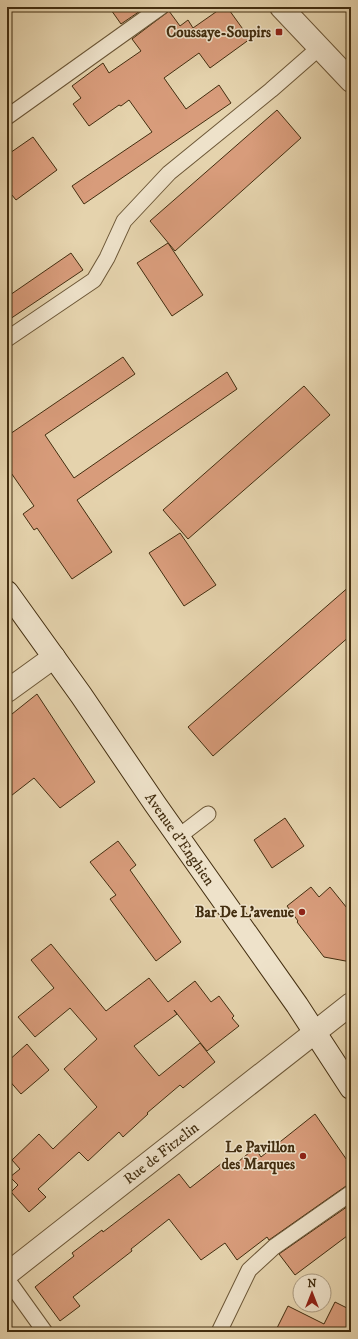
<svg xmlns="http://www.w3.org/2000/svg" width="358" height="1339" font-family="'IM FELL DW Pica',serif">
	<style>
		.building { fill: #d89c7b; stroke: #432e10 }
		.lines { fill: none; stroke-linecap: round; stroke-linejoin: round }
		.lane-casing { stroke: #6c5737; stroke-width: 17 }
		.street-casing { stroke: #6c5737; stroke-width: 24 }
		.secondary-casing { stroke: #432e10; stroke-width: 24 }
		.lane { stroke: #eee2ca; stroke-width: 15 }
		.street { stroke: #eee2ca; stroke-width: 22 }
		.secondary { stroke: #eee2ca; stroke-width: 22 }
		.poi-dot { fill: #8f2418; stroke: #eee2ca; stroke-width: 1.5 }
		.labels { text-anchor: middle; stroke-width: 3; stroke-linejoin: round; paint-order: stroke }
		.poi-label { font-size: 15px; font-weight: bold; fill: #432e10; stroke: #eee2ca; text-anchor: end }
		.street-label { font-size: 15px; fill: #432e10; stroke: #eee2ca }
	</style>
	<rect width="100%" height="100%" fill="#e5d3ad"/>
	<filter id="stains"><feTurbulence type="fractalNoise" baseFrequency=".005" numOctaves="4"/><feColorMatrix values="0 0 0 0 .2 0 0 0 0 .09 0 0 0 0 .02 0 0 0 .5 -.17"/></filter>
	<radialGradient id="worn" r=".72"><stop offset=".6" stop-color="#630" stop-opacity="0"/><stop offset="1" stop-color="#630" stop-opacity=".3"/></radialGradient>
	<g class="building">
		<path d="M109 7H146L121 24Z"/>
		<path d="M223 7H227L250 39 210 68 199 53 164 78 186 109 219 85 231 103 84 204 72 186 152 132 129 100 121 106 119 105 89 126 73 104 81 98 72 86 103 63 109 73 141 51 132 39 169 11 180 26 188 20 193 28Z"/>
		<path d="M277 110 301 138 175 251 150 221Z"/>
		<path d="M33 137 57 170 16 200 7 189V155Z"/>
		<path d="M168 243 203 295 172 316 137 263Z"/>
		<path d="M71 253 83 270 7 321V297Z"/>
		<path d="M123 357 135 374 45 435 74 478 227 372 237 389 77 500 112 552 72 579 37 528 34 530 23 514 34 506 7 467V436Z"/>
		<path d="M304 386 330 415 188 539 163 510Z"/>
		<path d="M180 533 216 585 184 606 149 553Z"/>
		<path d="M351 585V635L213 756 188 727Z"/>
		<path d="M37 694 95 782 60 808 34 778 7 799V718Z"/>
		<path d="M285 818 304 846 272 868 254 840Z"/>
		<path d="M118 841 136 865 130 870 181 942 156 961 110 899 116 895 90 862Z"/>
		<path d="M311 887 319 897 330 887 351 913V962L324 957 297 922 298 921 287 906Z"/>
		<path d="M51 944 106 1011 149 978 168 1002 195 981 211 1002 219 996 234 1016 232 1018 239 1026 207 1051 174 1010 177 1014 134 1046 159 1076 200 1043 215 1062 183 1088 180 1085 147 1113 148 1114 123 1137 119 1132 88 1161 79 1152 38 1189 46 1197 29 1212 11 1192 18 1185 10 1177 20 1169 12 1160 39 1134 53 1149 97 1107 64 1069 97 1039 70 1008 35 1037 18 1017 54 988 31 960Z"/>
		<path d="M27 1044 49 1070 21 1094 7 1078V1062Z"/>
		<path d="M315 1114 351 1166V1184L346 1186 269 1240 267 1237 237 1260 225 1243 201 1260 169 1219 131 1249 132 1251 73 1297 80 1306 60 1321 35 1287 74 1256 72 1253 102 1230 103 1232 179 1174 190 1188 222 1163 228 1170 255 1148 261 1157Z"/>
		<path d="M351 1204V1233L295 1275 279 1254Z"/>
		<path d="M335 1302 351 1310V1332H275L288 1306 324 1324Z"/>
	</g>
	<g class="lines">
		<defs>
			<g id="lane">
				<path d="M7 117 161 7"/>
				<path d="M7 339 94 280 107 258 124 221 169 173 271 90 319 48"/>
				<path d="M178 837 208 814"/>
				<path d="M7 1279 45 1332"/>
				<path d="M219 1332 249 1270 274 1247 351 1193"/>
			</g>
			<g id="street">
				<path d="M281 7 351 81"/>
				<path d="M7 691 54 657"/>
				<path d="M7 1274 351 1004"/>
			</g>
			<path id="secondary" d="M7 592 81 695 155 804 297 1005 351 1088"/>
		</defs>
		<use href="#lane" class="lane-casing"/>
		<use href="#street" class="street-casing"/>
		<use href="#secondary" class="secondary-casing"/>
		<use href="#lane" class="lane"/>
		<use href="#street" class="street"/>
		<use href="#secondary" class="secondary"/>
	</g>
	<g class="poi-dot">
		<rect x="275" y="28" width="8" height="8" rx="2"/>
		<circle cx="302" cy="912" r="4"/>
		<circle cx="303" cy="1156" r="4"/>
	</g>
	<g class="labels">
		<g class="poi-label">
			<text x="271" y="37">Coussaye-Soupirs</text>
			<text x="294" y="917">Bar De L'avenue</text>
			<text x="295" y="1152">Le Pavillon<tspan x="295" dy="17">des Marques</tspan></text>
		</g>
		<g class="street-label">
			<text transform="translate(180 839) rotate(55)" y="5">Avenue d'Enghien</text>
			<text transform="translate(161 1153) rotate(-38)" y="5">Rue de Fitzelin</text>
		</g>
	</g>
	<rect width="358" height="1339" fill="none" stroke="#e5d3ad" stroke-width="24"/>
	<rect x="8" y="8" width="342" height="1323" fill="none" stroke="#432e10" stroke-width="2"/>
	<rect x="12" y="12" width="334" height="1315" fill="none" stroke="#432e10"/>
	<g transform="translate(312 1293)"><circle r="19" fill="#eee2ca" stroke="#aa9a80"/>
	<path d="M0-3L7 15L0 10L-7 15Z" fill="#8f2418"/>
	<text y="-6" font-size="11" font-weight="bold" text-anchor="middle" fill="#432e10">N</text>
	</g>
	<rect width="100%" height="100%" filter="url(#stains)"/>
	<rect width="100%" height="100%" fill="url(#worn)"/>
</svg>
